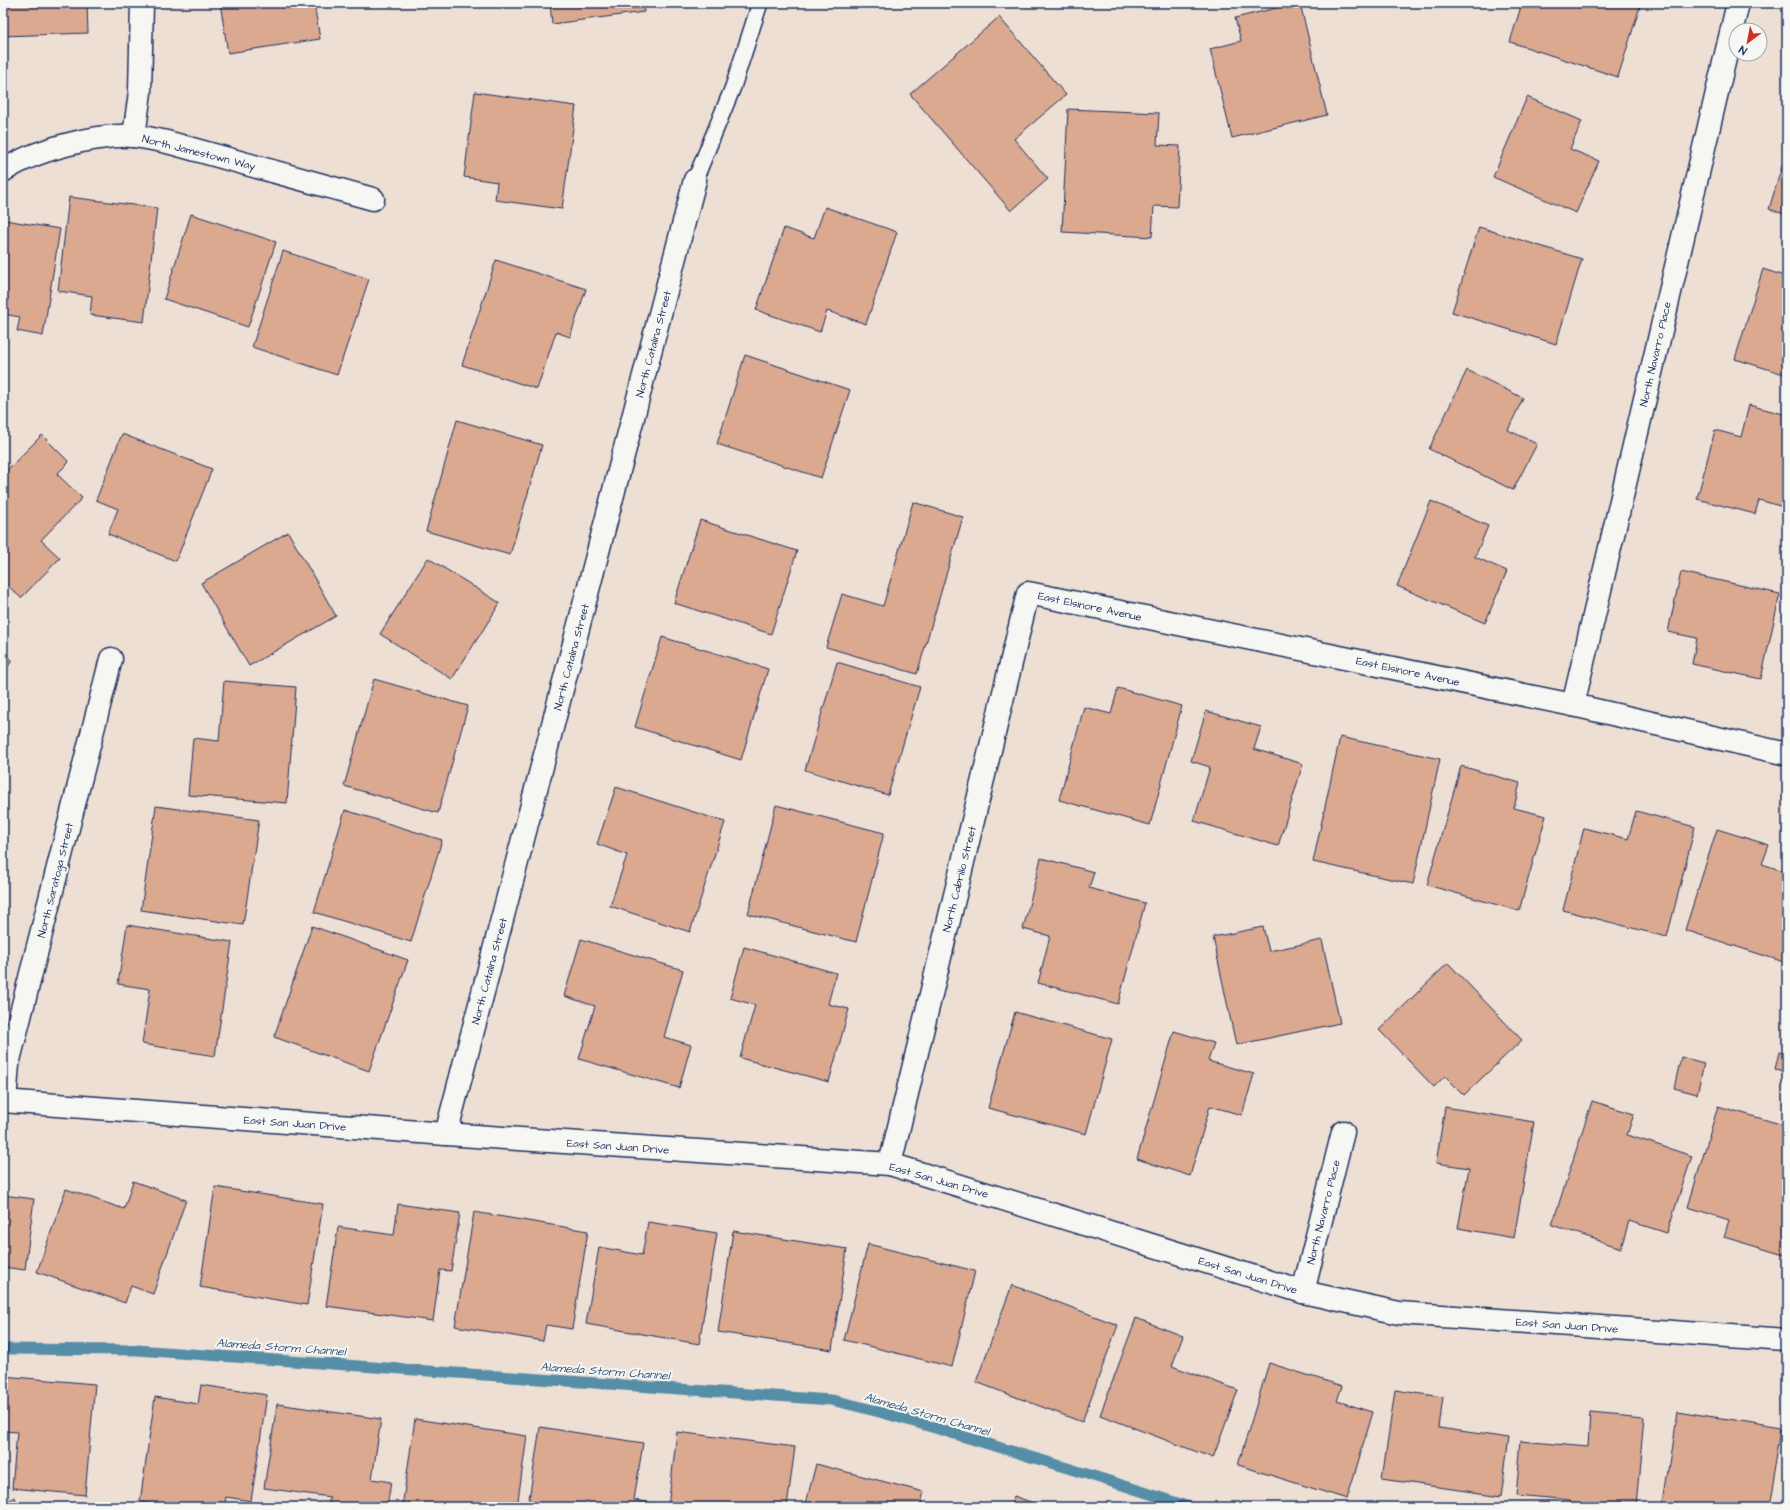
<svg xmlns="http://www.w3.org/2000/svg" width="1790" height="1510" font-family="'Architects Daughter',sans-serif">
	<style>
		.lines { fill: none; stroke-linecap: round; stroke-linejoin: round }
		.stream { stroke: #568ea8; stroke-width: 11 }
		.building { fill: #dba890; stroke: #1b2f5e }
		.lane-casing { stroke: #1b2f5e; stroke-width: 18 }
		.street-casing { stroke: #1b2f5e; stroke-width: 25 }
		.lane { stroke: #f6f6f2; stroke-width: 15 }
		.street { stroke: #f6f6f2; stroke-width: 22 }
		.labels { text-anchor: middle; stroke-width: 4; stroke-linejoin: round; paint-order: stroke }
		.street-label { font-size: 11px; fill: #1b2f5e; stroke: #f6f6f2 }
		.water-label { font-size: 12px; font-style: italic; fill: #34577d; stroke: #f6f6f2 }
	</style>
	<rect width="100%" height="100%" fill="#eedfd5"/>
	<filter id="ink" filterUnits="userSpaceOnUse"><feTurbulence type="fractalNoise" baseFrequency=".025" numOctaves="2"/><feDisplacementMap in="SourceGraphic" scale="8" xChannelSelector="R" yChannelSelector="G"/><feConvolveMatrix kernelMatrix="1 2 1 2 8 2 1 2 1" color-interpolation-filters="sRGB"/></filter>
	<g filter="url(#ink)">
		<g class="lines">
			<path class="stream" d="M3 1349 137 1350 831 1400C887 1412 941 1430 995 1446 1060 1466 1125 1485 1189 1507"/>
		</g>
		<g class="building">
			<path d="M3 3H87L88 33 3 36Z"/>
			<path d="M220 3H314L320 39 228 53Z"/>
			<path d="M550 3H643L644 12 552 24Z"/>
			<path d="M1297 3H1300L1327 115 1232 138 1210 49 1241 41 1235 18Z"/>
			<path d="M1522 3H1641L1618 77 1510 42Z"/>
			<path d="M999 17 1066 95 1014 139 1048 179 1011 211 910 94Z"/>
			<path d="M475 92 576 106 562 209 495 200 497 182 464 177Z"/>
			<path d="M1527 97 1582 121 1570 149 1599 161 1576 213 1493 177Z"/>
			<path d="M1068 109 1159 113 1157 145 1180 146 1177 207 1154 206 1152 237 1062 232Z"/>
			<path d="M1787 150V215L1769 209Z"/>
			<path d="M69 197 157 208 144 322 90 315 92 296 58 291Z"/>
			<path d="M825 207 897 232 866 324 827 311 820 332 756 310 784 228 814 238Z"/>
			<path d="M191 214 276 242 248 327 164 299Z"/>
			<path d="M5 220 60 229 43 336 17 331 20 317 3 314V234Z"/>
			<path d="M1479 227 1582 259 1556 344 1452 312Z"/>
			<path d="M283 251 369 279 337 375 252 347Z"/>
			<path d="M496 260 586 289 570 337 556 332 537 389 462 365Z"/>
			<path d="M1763 269 1787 277V375L1735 359Z"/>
			<path d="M745 355 850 390 821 478 717 444Z"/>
			<path d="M1467 370 1523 398 1508 430 1537 444 1513 490 1429 449Z"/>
			<path d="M1749 405 1787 415V508L1759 500 1755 514 1697 499 1715 430 1741 437Z"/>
			<path d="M457 420 542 445 510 555 426 531Z"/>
			<path d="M122 434 212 469 176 561 108 534 118 509 96 500Z"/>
			<path d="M42 435 69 462 57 474 82 498 41 540 60 558 21 598 3 581V474Z"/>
			<path d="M1431 501 1488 526 1475 557 1507 571 1485 623 1397 586Z"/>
			<path d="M913 502 963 517 917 674 826 647 842 594 883 606Z"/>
			<path d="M700 520 797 551 771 634 674 603Z"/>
			<path d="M288 532 336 616 249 666 201 583Z"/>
			<path d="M428 558 500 603 452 679 380 634Z"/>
			<path d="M1681 572 1780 594 1761 679 1692 664 1697 638 1668 632Z"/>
			<path d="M662 637 768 669 741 760 635 727Z"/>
			<path d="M3 655 12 660 3 675Z"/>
			<path d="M837 662 920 687 888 795 805 770Z"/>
			<path d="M374 679 468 706 438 813 344 786Z"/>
			<path d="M224 681 296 687 287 803 188 795 193 738 219 741Z"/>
			<path d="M1118 688 1182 706 1150 825 1059 800 1084 707 1111 714Z"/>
			<path d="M1206 711 1261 727 1254 749 1303 764 1278 846 1194 821 1210 767 1191 761Z"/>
			<path d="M1340 737 1440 759 1413 884 1313 862Z"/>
			<path d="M1461 766 1520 783 1514 808 1546 816 1519 911 1427 885Z"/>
			<path d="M616 787 725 822 690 932 610 906 627 855 597 844Z"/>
			<path d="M776 805 884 833 856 942 748 914Z"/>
			<path d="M156 806 259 820 243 925 141 910Z"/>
			<path d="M345 810 442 840 411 942 314 912Z"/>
			<path d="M1636 811 1695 827 1667 937 1563 910 1584 828 1628 839Z"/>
			<path d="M1717 829 1769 845 1762 864 1787 872V963L1685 930Z"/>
			<path d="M1041 858 1094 872 1089 888 1145 903 1118 1004 1038 983 1050 936 1023 929Z"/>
			<path d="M127 925 232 942 215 1056 142 1044 150 989 118 984Z"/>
			<path d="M312 926 408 960 369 1071 274 1037Z"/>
			<path d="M1263 927 1269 951 1322 940 1340 1023 1236 1045 1213 937Z"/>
			<path d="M581 939 683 970 664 1037 691 1045 679 1088 579 1059 595 1006 564 996Z"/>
			<path d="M744 947 836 973 828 1004 849 1009 829 1082 740 1058 755 1005 730 998Z"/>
			<path d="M1448 963 1522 1040 1464 1095 1445 1076 1434 1087 1379 1030Z"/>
			<path d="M1015 1012 1112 1039 1086 1134 988 1108Z"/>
			<path d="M1174 1031 1214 1043 1208 1061 1254 1074 1242 1115 1210 1106 1190 1176 1137 1159Z"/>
			<path d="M1779 1052 1787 1054V1072L1775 1069Z"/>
			<path d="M1681 1057 1704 1063 1697 1094 1674 1088Z"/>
			<path d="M1592 1101 1634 1114 1627 1135 1692 1156 1667 1233 1629 1221 1621 1248 1552 1225Z"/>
			<path d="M1718 1106 1787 1126V1256L1724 1237 1729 1220 1688 1207Z"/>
			<path d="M1445 1107 1534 1122 1514 1238 1458 1228 1469 1168 1436 1163Z"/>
			<path d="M133 1181 186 1200 153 1294 131 1286 125 1303 37 1272 66 1189 124 1209Z"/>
			<path d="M215 1187 323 1204 307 1305 200 1287Z"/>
			<path d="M3 1195 34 1199 25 1270 3 1267Z"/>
			<path d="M398 1204 460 1213 451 1271 440 1270 433 1321 326 1306 338 1227 394 1235Z"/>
			<path d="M474 1212 588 1231 572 1329 546 1325 543 1341 455 1326Z"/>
			<path d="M648 1222 717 1233 699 1344 586 1324 599 1247 642 1255Z"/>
			<path d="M733 1231 847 1249 832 1350 718 1332Z"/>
			<path d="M868 1244 975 1271 952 1367 844 1340Z"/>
			<path d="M1012 1285 1118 1325 1082 1422 976 1382Z"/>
			<path d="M1136 1318 1183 1336 1172 1366 1238 1390 1213 1458 1100 1415Z"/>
			<path d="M1269 1363 1342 1386 1337 1401 1373 1412 1347 1499 1238 1465Z"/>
			<path d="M3 1376 95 1384 85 1495 12 1488 17 1432 3 1431Z"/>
			<path d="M201 1385 267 1395 251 1501 226 1497 224 1507H172L140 1502 155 1397 198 1404Z"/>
			<path d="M1395 1390 1443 1397 1439 1428 1509 1438 1501 1496 1382 1479Z"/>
			<path d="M277 1404 381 1419 372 1479 391 1482 387 1507H328L330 1497 264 1488Z"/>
			<path d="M1590 1412 1644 1417 1636 1507H1570V1501L1516 1496 1521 1441 1588 1447Z"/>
			<path d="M1677 1412 1782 1429 1769 1507H1752L1721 1502 1720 1507H1662Z"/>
			<path d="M415 1419 527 1436 517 1507H402Z"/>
			<path d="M540 1427 643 1443 634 1500 652 1503 651 1507 528 1506Z"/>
			<path d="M677 1432 795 1447 787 1507H668Z"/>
			<path d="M816 1464 924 1492 920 1507H805Z"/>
			<path d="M1014 1496 1044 1507H1010Z"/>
			<path d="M14 1497 21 1507H3V1505Z"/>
			<path d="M952 1503 964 1507H950Z"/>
		</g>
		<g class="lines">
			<defs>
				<path id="lane" d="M695 180 733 87 760 3"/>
				<g id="street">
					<path d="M134 136 140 92 142 3"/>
					<path d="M3 171C34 150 96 134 134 136 145 137 156 140 167 142L373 199"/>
					<path d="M1573 705 1738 3"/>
					<path d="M3 1101 446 1134 890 1164 1303 1292 1399 1313 1787 1340"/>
					<path d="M5 1102 8 1064 111 659"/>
					<path d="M446 1134 695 180"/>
					<path d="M890 1164 1028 593 1573 705 1787 754"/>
					<path d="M1303 1292 1343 1132"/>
				</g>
			</defs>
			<use href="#lane" class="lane-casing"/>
			<use href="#street" class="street-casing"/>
			<use href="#lane" class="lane"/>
			<use href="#street" class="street"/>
		</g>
	</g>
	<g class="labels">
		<g class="street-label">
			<text transform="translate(199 152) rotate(14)" y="4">North Jamestown Way</text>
			<text transform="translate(653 344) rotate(-75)" y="4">North Catalina Street</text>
			<text transform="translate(1655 354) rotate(-77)" y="4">North Navarro Place</text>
			<text transform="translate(1090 606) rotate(12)" y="4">East Elsinore Avenue</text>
			<text transform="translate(571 657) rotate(-75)" y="4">North Catalina Street</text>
			<text transform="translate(1408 671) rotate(12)" y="4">East Elsinore Avenue</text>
			<text transform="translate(959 879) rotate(-76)" y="4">North Cabrillo Street</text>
			<text transform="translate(55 880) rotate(-76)" y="4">North Saratoga Street</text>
			<text transform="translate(489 971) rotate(-75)" y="4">North Catalina Street</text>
			<text transform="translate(295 1123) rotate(4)" y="4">East San Juan Drive</text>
			<text transform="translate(618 1146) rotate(4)" y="4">East San Juan Drive</text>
			<text transform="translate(939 1180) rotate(16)" y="4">East San Juan Drive</text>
			<text transform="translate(1323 1212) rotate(-76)" y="4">North Navarro Place</text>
			<text transform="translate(1248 1275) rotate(17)" y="4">East San Juan Drive</text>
			<text transform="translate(1567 1325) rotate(4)" y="4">East San Juan Drive</text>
		</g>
		<g class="water-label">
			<text transform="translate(281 1347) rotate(4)" y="4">Alameda Storm Channel</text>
			<text transform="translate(605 1371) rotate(4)" y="4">Alameda Storm Channel</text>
			<text transform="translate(927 1414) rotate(16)" y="4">Alameda Storm Channel</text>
		</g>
	</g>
	<rect width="1790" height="1510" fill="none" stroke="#f6f6f2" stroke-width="16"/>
	<rect x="8" y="8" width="1774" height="1494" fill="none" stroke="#1b2f5e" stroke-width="1.5" filter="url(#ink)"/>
	<g transform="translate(1748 42) rotate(212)"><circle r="19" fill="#f6f6f2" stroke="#9ea6b7"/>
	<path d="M0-3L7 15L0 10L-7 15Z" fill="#c8321e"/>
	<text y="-6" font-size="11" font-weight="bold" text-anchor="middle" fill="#1b2f5e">N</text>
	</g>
</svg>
